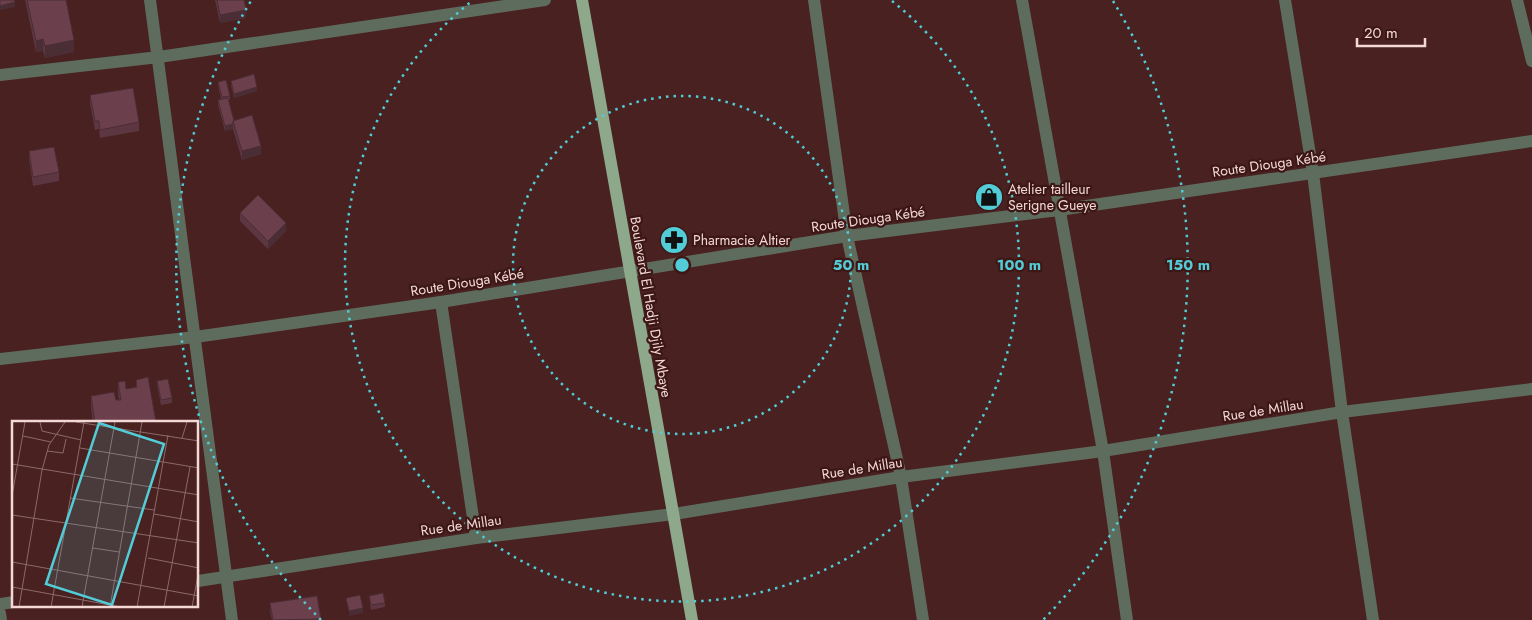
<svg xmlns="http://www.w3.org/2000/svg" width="1532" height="620" font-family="Jost,sans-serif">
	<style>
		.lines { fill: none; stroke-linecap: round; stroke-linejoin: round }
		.minor { stroke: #5e6c5d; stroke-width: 12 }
		.major { stroke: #8da88b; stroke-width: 12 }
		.wall { fill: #5c3741 }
		.shaded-wall { fill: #4b2d35 }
		.building { fill: #6b404c; stroke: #4b2d35 }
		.ring { fill: none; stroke: #52ccd6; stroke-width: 2.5; stroke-dasharray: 2.5 5 }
		.labels { text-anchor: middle; stroke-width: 4.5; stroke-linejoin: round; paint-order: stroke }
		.street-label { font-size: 14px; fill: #f3d8d6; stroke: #3d1716 }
		.poi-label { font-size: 14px; fill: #f3d8d6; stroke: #3d1716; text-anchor: start }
		.inset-road { fill: none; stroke: #8c6a69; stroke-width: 1 }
		.view { fill: #52ccd6; fill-opacity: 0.15; stroke: #52ccd6; stroke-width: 2.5 }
		.inset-edge { fill: none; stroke: #f3d8d6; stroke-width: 2.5 }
		.centre { fill: #52ccd6; stroke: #3d1716; stroke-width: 2.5 }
		.ring-label { font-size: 15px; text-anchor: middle; font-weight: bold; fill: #52ccd6; stroke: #3d1716; stroke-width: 4.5; stroke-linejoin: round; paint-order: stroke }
	</style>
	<rect width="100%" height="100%" fill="#482120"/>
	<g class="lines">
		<g class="minor">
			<path d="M150 0 232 620"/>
			<path d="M814 0 847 236 901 477 923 620"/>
			<path d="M1022 0 1103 451 1127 620"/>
			<path d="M1285 0 1313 173 1342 412 1373 620"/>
			<path d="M1517 0 1532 61"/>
			<path d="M0 75 159 57 545 0"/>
			<path d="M441 302 476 538"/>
			<path d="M0 359 195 337 441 302 847 236 1059 210 1532 141"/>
			<path d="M198 581 476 538 674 514 901 477 1103 451 1342 412 1532 389"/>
			<path d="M0 604 14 602"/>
			<path d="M0 613 1 620"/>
		</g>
		<path class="major" d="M582 0 692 620"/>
	</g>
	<g class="wall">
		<path d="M25 0H66L74 52 45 58 43 51 36 52Z"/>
		<path d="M215 0H244L246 18 220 23Z"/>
		<path d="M231 81 257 91 234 98 231 85Z"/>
		<path d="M218 82 230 96V100H228L234 121 261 154 242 160 233 129 225 131 218 105V100L221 99 218 86Z"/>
		<path d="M90 95 139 122V131L100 138 99 129 95 130 90 104Z"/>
		<path d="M29 151 59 172V181L33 186 29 159Z"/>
		<path d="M240 213 286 231 268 249 240 221Z"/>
		<path d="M136 380 156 422H93L91 408V396L116 400H119L118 394V382L126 389 136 387Z"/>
		<path d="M157 381 172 398V403L161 405 157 385Z"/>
		<path d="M317 596 321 620H272L270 612V603Z"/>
		<path d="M369 596 385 603V607L371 610Z"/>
	</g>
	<g class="shaded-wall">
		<path d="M15 2V7L0 10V6Z"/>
		<path d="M246 10V18L220 23V15Z"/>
		<path d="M43 39V51L36 52V41Z"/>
		<path d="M74 40V52L45 58V46Z"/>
		<path d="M257 87V91L234 98V94Z"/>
		<path d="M233 124V129L225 131V126Z"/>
		<path d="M261 146V154L242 160V151Z"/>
		<path d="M286 223V231L268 249V241Z"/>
		<path d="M363 608V613L349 616V611Z"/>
	</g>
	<g class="building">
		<path d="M0 0H14L15 2 0 6Z"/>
		<path d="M27 0H66L74 40 45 46 43 39 36 41Z"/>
		<path d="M217 0H244L246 10 220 15Z"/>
		<path d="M254 74 257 87 234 94 231 81Z"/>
		<path d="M226 80 230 96 222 97 218 82Z"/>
		<path d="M133 88 139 122 100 130 99 121H95L90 95Z"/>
		<path d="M228 98 234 121H233V124L225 126 218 100Z"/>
		<path d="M252 115 261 146 242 151 233 121Z"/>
		<path d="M54 147 59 172 33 177 29 151Z"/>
		<path d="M258 195 286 223 268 241 240 213Z"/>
		<path d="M148 377 156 422H95L91 396 114 392 116 400H121L118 382 125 381 126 389 137 387 136 380Z"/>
		<path d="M168 379 172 398 161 400 157 381Z"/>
		<path d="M383 593 385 603 371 605 369 596Z"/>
		<path d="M360 595 363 608 349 611 346 598Z"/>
		<path d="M317 596 321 619 273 620 270 603Z"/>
	</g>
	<g class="ring">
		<circle cx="682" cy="265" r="169"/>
		<path d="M892 1A337 337 0 1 1 472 1"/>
		<path d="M321 620A506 506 0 0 1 251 1M1113 1A506 506 0 0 1 1043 620"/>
	</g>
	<defs>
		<symbol id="shop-disc" viewBox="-11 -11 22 22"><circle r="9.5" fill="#52ccd6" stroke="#3d1716"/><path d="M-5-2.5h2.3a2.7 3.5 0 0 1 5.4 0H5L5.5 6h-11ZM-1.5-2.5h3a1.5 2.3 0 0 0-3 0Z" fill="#111"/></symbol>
		<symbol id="pharmacy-disc" viewBox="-11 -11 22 22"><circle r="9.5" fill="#52ccd6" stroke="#3d1716"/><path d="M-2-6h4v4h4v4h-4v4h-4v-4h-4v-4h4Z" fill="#111"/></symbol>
	</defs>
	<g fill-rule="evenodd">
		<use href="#shop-disc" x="973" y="181" width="32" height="32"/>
		<use href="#pharmacy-disc" x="658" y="224" width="32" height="32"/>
	</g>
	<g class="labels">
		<g class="street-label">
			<text transform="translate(1269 164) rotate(-8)" y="5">Route Diouga Kébé</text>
			<text transform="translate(868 219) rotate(-8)" y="5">Route Diouga Kébé</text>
			<text transform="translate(467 282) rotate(-9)" y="5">Route Diouga Kébé</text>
			<text transform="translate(651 307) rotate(80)" y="5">Boulevard El Hadji Djily Mbaye</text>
			<text transform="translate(1263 410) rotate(-9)" y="5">Rue de Millau</text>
			<text transform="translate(862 468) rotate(-9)" y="5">Rue de Millau</text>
			<text transform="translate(461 525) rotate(-8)" y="5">Rue de Millau</text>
		</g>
		<g class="poi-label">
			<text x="1008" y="194">Atelier tailleur<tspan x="1008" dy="16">Serigne Gueye</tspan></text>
			<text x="693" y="245">Pharmacie Altier</text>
		</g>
	</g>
	<g transform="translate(12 421)">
		<rect width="186" height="186" fill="#482120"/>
		<path class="inset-road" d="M28 1 30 10 69 19M64 1 187 20M11 15 39 21M170 17 175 1M68 27 187 47M35 30 51 32 54 18M0 43 187 74M0 75 13 1M58 77 142 89M142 93 187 101M0 94 187 122M81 127 107 131M136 137 187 147M0 141 187 175M0 166 109 186M7 186 30 49 37 24 53 1M39 186 72 1M70 186 103 1M98 186 130 1M125 186 156 14M152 186 178 46M180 186 187 149"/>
		<path class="view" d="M87 2 152 23 100 184 34 163Z"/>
		<rect width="186" height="186" class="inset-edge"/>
	</g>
	<circle cx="682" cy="265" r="8" class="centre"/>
	<g class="ring-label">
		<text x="851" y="270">50 m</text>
		<text x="1019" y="270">100 m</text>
		<text x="1188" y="270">150 m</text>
	</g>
	<path d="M1357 38v8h68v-8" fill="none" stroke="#f3d8d6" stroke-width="2.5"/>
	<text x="1364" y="38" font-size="15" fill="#f3d8d6" stroke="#3d1716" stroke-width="4" paint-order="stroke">20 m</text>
</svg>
